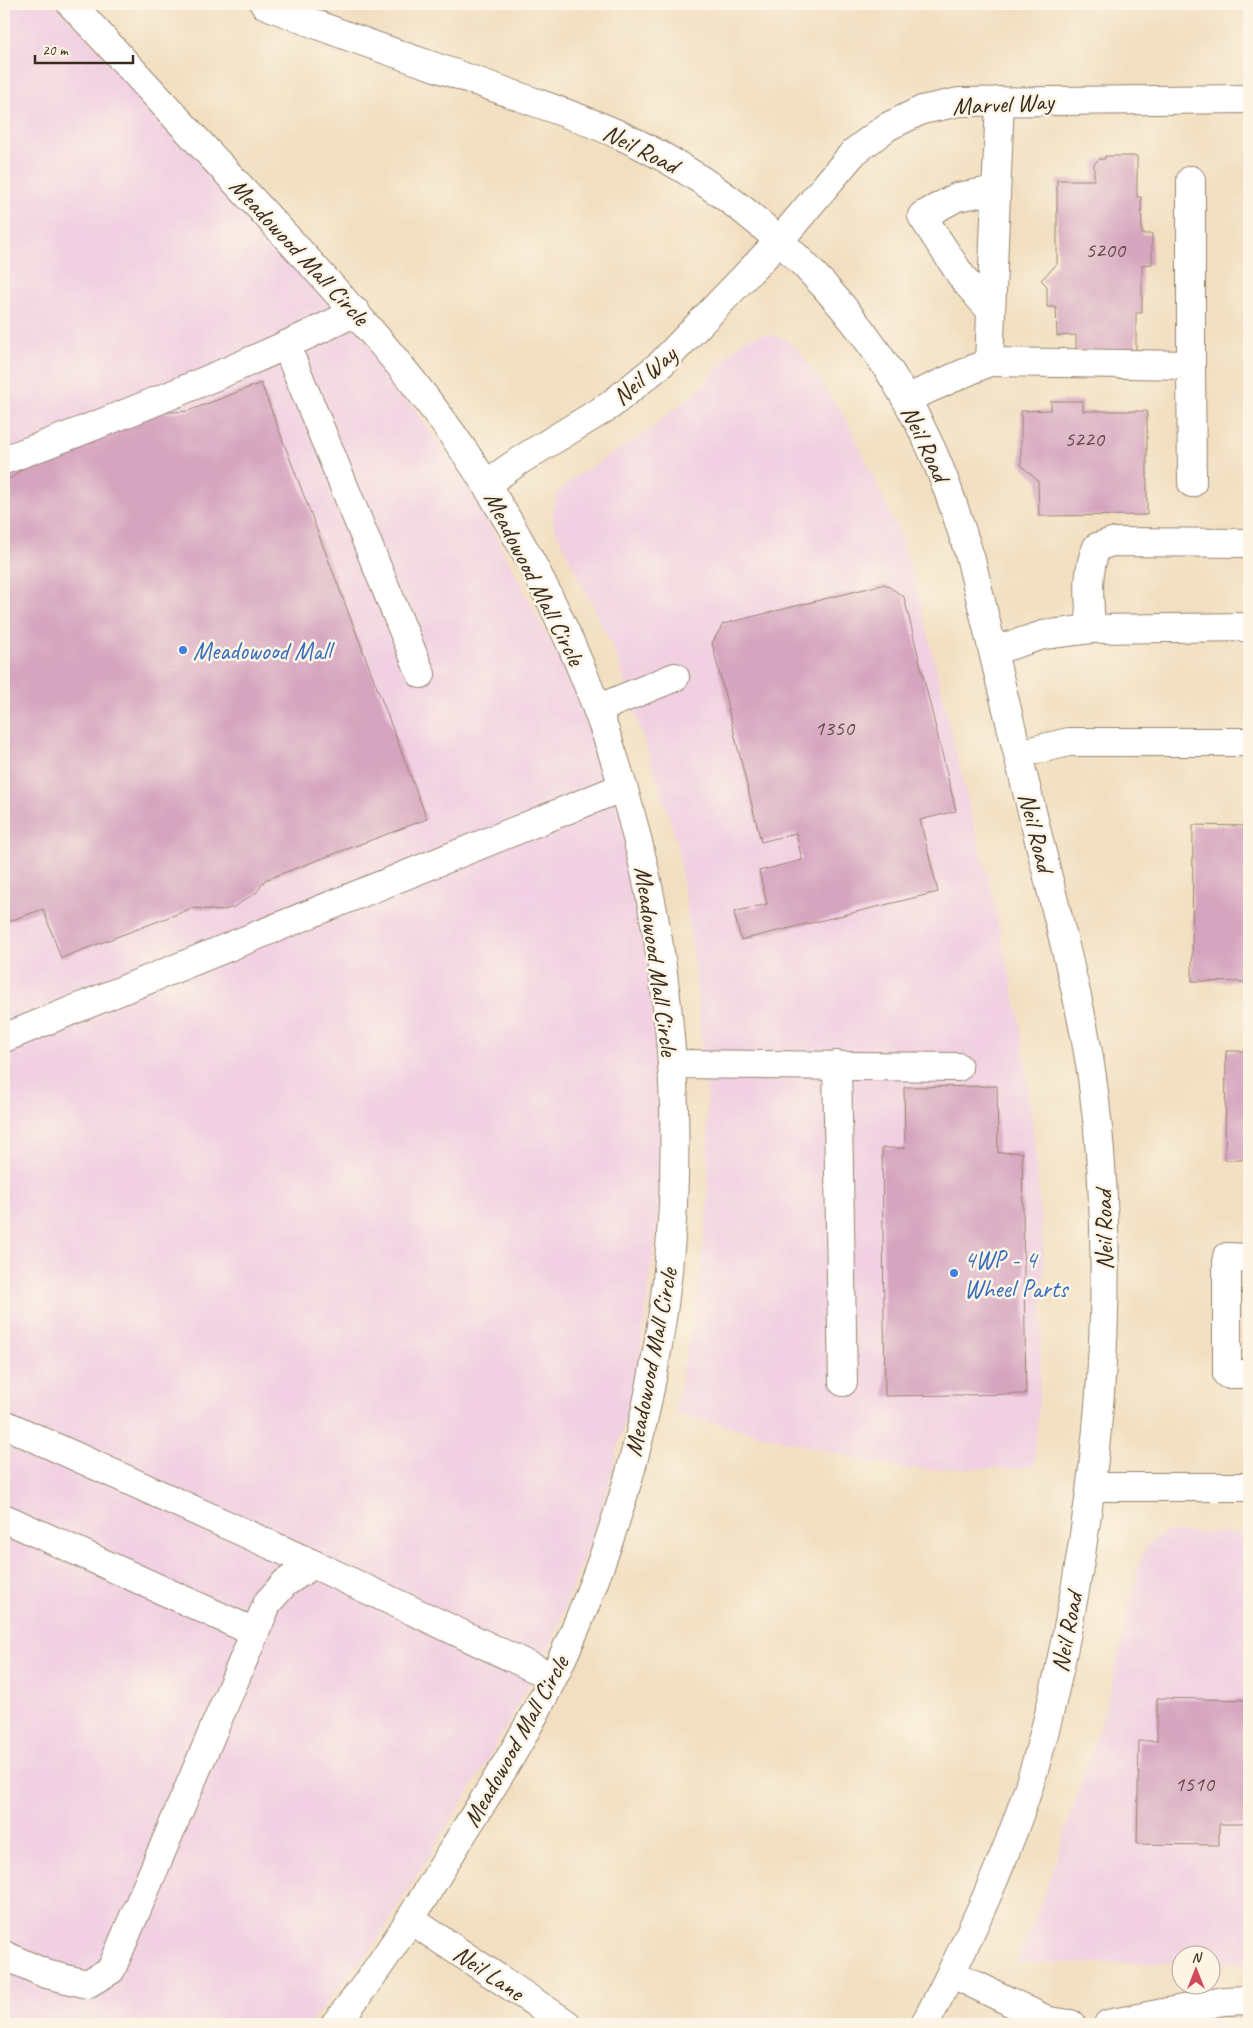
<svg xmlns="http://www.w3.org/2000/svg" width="1253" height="2028" font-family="Caveat,sans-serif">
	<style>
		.built { fill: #f1d0e2 }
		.building { fill: #d5a4bf }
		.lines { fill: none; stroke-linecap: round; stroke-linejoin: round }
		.minor-casing { stroke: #968470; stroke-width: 30 }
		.minor { stroke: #fff; stroke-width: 28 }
		.shop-dot { fill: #3f7fe0; stroke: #fcf5e5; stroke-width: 2 }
		.labels { text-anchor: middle; stroke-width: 5; stroke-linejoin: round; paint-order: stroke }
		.number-label { font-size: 22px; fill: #624846 }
		.street-label { font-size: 25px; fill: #3b2a1e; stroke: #fcf5e5 }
		.shop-label { font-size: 25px; fill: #366cbe; stroke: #fcf5e5; text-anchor: start }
	</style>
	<rect width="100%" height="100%" fill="#fcf5e5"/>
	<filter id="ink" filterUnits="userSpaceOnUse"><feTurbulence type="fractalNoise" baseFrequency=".02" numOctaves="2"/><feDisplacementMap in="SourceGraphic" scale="10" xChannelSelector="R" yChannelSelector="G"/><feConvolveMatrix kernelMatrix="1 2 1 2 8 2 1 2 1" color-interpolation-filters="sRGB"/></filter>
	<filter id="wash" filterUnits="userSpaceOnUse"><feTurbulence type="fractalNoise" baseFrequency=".0096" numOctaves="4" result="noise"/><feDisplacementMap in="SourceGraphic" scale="20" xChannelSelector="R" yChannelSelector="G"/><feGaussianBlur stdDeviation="1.12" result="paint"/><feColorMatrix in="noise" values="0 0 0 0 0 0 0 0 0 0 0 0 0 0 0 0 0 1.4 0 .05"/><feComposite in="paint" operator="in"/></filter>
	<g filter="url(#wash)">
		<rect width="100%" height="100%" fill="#f2dfc1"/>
		<g class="built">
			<path d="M4 4H56L355 325 469 486 570 679 613 783 642 919 660 1062V1205L638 1370 602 1509 552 1642 484 1767 376 1942 309 2024H4Z"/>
			<path d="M766 334 782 338 798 349 846 419 897 528 916 584 967 799 991 889 1020 1022 1035 1146 1044 1260 1039 1402 1034 1466 1023 1468 900 1469 675 1413 701 1270 708 1201 707 1097 694 958 677 842 617 657 554 526 553 513 556 495 572 479 648 431 700 388 727 357 746 339Z"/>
			<path d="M1165 1532 1249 1533V1963H1211L1210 1956H1180V1963H1016L1048 1885 1110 1693 1140 1559 1149 1543Z"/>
		</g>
		<g id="blocks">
			<g class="building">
				<path d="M1105 156H1137V197H1141L1142 234H1152V264L1142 265V313H1136V351H1076V335L1057 336 1056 307H1047V286L1041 280 1057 264V180H1094V164L1099 159H1105Z"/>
				<path d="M261 383 427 819 265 880 257 892 234 907 221 911 193 908 61 958 43 909 4 923V480L11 478 37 458 156 413 188 411Z"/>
				<path d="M1051 401H1083V411H1147V515L1039 516 1038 481 1021 465V411L1051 410Z"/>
				<path d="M885 584 904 597 956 811 920 820 938 892 741 940 734 912 767 904 759 871 802 860 796 833 761 842 712 643 723 624Z"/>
				<path d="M1193 825 1249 826V982L1192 981Z"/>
				<path d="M1226 1051H1249V1160H1225Z"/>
				<path d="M997 1086 998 1153 1022 1152 1026 1394 885 1396 882 1148H905L904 1087Z"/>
				<path d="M1157 1698 1249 1700V1824H1219V1845L1137 1844 1139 1741H1157Z"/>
			</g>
		</g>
	</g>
	<g filter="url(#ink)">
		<use href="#blocks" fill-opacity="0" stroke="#968470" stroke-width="1"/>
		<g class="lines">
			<defs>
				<g id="minor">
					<path d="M71 4C134 71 196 140 259 207 340 295 421 381 485 483 684 795 729 1196 607 1546 585 1610 557 1675 523 1735 505 1768 483 1801 463 1833 423 1899 384 1965 335 2024"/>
					<path d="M264 4C346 38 432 65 515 95 551 108 587 120 622 136 758 199 869 312 931 448 947 484 959 522 971 560 996 666 1022 771 1048 877 1064 943 1082 1009 1092 1077 1115 1247 1105 1421 1075 1590 1063 1656 1049 1724 1028 1789 1003 1867 963 1951 925 2024"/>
					<path d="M1191 180V365"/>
					<path d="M991 311 964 280 922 216 957 197 996 190"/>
					<path d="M286 345 421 674"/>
					<path d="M989 362 1191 365 1192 483"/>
					<path d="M906 399 989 362 1000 101"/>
					<path d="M4 460C124 416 241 368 356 312"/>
					<path d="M486 484 522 459 609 406 661 364 780 240 854 152 887 127 922 110 959 102 1249 99"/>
					<path d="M1091 629C1090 601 1085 573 1097 547L1112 542 1249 543"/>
					<path d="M993 651 1043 635 1091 629 1249 627"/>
					<path d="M597 709 675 677"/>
					<path d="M1018 754 1069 742H1249"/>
					<path d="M4 1038 623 787"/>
					<path d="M672 1064 958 1067"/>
					<path d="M837 1065 843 1382"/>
					<path d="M1249 1258 1227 1257V1374H1249"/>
					<path d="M4 1424 313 1564"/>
					<path d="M1092 1487H1249"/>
					<path d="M4 1518 254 1632"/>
					<path d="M411 1920 567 2024"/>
					<path d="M4 1955 46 1974 87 1984 111 1970 268 1602 285 1583 313 1564 553 1677"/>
					<path d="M951 1973 1049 2021 1071 2024"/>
					<path d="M1108 2024 1223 2001 1249 2000"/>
				</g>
			</defs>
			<use href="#minor" class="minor-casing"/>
			<use href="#minor" class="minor"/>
		</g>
	</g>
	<g class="shop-dot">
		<circle cx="183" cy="650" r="5"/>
		<circle cx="954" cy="1273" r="5"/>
	</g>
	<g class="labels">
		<g class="number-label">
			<text x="1105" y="257">5200</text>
			<text x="1084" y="446">5220</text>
			<text x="834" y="735">1350</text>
			<text x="1194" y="1791">1510</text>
		</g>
		<g class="street-label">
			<text transform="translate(1003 103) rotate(-3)" y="9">Marvel Way</text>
			<text transform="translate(641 148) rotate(27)" y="9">Neil Road</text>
			<text transform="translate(300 251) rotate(47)" y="9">Meadowood Mall Circle</text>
			<text transform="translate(644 375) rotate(-41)" y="9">Neil Way</text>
			<text transform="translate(926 443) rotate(65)" y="9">Neil Road</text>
			<text transform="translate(535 578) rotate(63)" y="9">Meadowood Mall Circle</text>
			<text transform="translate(1037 832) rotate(76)" y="9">Neil Road</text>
			<text transform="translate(657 961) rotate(82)" y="9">Meadowood Mall Circle</text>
			<text transform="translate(1103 1230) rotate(-91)" y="9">Neil Road</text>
			<text transform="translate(650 1362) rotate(-79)" y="9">Meadowood Mall Circle</text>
			<text transform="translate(1066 1632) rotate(-79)" y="9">Neil Road</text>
			<text transform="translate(515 1741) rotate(-61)" y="9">Meadowood Mall Circle</text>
			<text transform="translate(489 1972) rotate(34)" y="9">Neil Lane</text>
		</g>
		<g class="shop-label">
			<text x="193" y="659">Meadowood Mall</text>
			<text x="964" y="1268">4WP - 4<tspan x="964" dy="29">Wheel Parts</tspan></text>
		</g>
	</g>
	<rect width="1253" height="2028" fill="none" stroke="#fcf5e5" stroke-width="20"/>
	<g transform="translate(1196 1970)"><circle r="24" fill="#fcf5e5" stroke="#afa495"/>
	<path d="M0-4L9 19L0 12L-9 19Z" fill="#d1495b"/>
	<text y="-8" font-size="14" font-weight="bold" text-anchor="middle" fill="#3b2a1e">N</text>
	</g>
	<path d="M35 55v8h98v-8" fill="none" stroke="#3b2a1e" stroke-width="2.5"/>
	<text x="42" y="55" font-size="15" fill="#3b2a1e" stroke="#fcf5e5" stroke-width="4" paint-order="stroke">20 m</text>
</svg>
